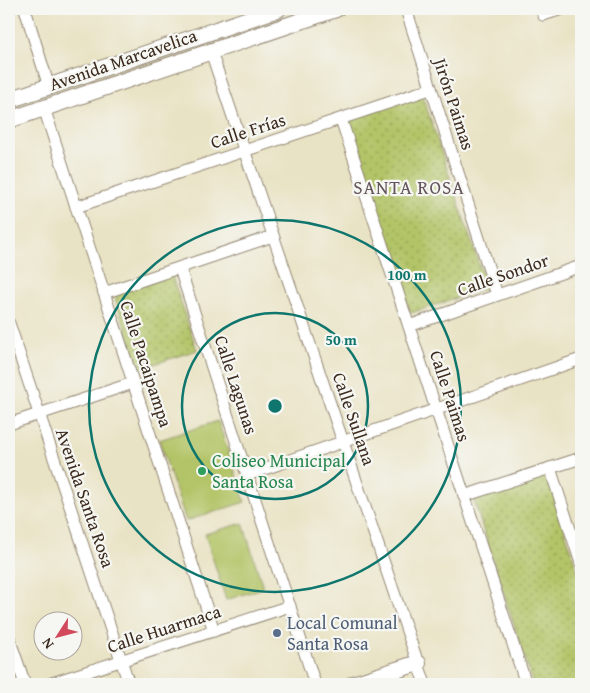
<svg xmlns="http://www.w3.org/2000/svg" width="590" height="693" font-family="'Gentium Book Plus',serif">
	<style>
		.grass { fill: #b3c467; stroke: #777742 }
		.park { fill: url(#park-dots); stroke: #777742 }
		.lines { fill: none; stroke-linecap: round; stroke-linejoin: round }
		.street-casing { stroke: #928672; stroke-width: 13 }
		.secondary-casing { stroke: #928672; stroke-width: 18 }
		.street { stroke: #fff; stroke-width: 11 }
		.secondary { stroke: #fff; stroke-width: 16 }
		.ring { fill: none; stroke: #0f766e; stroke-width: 2.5 }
		.leisure-dot { fill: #2e9e5b; stroke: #f6f6f2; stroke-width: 2 }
		.service-dot { fill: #5c6f8a; stroke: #f6f6f2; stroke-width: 2 }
		.labels { text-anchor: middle; stroke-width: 4.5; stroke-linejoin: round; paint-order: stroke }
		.street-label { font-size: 18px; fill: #3b2a1e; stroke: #f6f6f2 }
		.leisure-label { font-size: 18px; fill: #27864d; stroke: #f6f6f2; text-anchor: start }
		.service-label { font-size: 18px; fill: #4e5e75; stroke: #f6f6f2; text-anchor: start }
		.neighbourhood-label { font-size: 19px; letter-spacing: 1px; fill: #64555d; stroke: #f6f6f2 }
		.centre { fill: #0f766e; stroke: #f6f6f2; stroke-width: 2.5 }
		.ring-label { font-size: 15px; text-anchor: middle; font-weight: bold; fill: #0f766e; stroke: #f6f6f2; stroke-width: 4.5; stroke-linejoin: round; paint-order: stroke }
	</style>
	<defs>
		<pattern id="park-dots" width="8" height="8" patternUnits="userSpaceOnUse" patternTransform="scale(1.25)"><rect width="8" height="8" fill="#b3c467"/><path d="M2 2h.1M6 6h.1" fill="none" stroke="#939f54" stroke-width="1.8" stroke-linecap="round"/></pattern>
	</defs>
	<rect width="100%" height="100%" fill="#f6f6f2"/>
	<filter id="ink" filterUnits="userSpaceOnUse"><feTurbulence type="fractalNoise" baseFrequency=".02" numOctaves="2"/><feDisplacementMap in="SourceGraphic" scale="10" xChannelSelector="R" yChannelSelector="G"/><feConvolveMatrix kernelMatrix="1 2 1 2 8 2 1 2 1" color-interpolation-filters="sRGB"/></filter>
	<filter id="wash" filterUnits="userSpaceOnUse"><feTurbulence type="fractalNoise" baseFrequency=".0096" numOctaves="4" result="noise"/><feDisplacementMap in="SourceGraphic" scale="20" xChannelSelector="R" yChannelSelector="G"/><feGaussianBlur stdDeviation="1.12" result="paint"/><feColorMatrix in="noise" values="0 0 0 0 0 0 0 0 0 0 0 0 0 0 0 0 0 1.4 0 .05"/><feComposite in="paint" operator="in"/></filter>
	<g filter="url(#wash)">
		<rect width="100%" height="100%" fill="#e9e3c5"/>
		<g class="grass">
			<path d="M218 421 245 502 186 521 159 440Z"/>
			<path d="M243 523 263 588 226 600 205 534Z"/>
		</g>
		<g class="park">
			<path d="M422 94 487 288 411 313 345 120Z"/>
			<path d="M172 276 197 350 139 369 114 295Z"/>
			<path d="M547 474 581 582V684H533L473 498Z"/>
		</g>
	</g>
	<g filter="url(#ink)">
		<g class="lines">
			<defs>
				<g id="street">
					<path d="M25 9 49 87"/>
					<path d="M406 9 497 295"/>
					<path d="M543 15 562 9"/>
					<path d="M211 52 425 684"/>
					<path d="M44 108 214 631"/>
					<path d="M341 119 526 684"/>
					<path d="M76 207 430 89"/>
					<path d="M180 269 315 684"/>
					<path d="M104 293 273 236"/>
					<path d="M9 323 129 684"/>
					<path d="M409 326 581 266"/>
					<path d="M9 424 133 383"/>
					<path d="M550 468 581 563"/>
					<path d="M247 475 581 359"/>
					<path d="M464 496 581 458"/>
					<path d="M9 638 25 684"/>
					<path d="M49 684 290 606"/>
				</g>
				<g id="secondary">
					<path d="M9 100 278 9"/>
					<path d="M9 120 336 9"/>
					<path d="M353 684 418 663"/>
				</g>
			</defs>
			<use href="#street" class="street-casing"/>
			<use href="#secondary" class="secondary-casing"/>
			<use href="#street" class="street"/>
			<use href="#secondary" class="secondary"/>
		</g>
	</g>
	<g class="ring">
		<circle cx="275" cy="406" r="93"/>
		<circle cx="275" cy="406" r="186"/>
	</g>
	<circle class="leisure-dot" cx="202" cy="471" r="5"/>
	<circle class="service-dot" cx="277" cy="633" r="5"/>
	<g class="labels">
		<g class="street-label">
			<text transform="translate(123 60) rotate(-19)" y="6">Avenida Marcavelica</text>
			<text transform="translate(454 104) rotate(72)" y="6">Jirón Paimas</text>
			<text transform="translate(248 131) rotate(-18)" y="6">Calle Frías</text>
			<text transform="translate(503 275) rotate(-19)" y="6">Calle Sondor</text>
			<text transform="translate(146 364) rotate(72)" y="6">Calle Pacaipampa</text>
			<text transform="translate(236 385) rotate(72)" y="6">Calle Lagunas</text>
			<text transform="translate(450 396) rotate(72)" y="6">Calle Paimas</text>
			<text transform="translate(354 419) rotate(71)" y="6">Calle Sullana</text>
			<text transform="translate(85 498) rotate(71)" y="6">Avenida Santa Rosa</text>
			<text transform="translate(164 629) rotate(-18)" y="6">Calle Huarmaca</text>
		</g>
		<g class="leisure-label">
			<text x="212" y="467">Coliseo Municipal<tspan x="212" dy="21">Santa Rosa</tspan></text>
		</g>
		<g class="service-label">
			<text x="287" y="629">Local Comunal<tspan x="287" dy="21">Santa Rosa</tspan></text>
		</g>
		<g class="neighbourhood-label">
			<text x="409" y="194">SANTA ROSA</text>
		</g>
	</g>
	<circle cx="275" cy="406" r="8" class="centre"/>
	<g class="ring-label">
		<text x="407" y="280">100 m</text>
		<text x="341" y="345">50 m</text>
	</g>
	<rect width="590" height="693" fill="none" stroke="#f6f6f2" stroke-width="30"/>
	<g transform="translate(58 636) rotate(234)"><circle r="24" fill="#f6f6f2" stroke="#aba49d"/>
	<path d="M0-4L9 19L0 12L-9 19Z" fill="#d1495b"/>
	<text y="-8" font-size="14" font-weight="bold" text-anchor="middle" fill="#3b2a1e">N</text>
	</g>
</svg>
